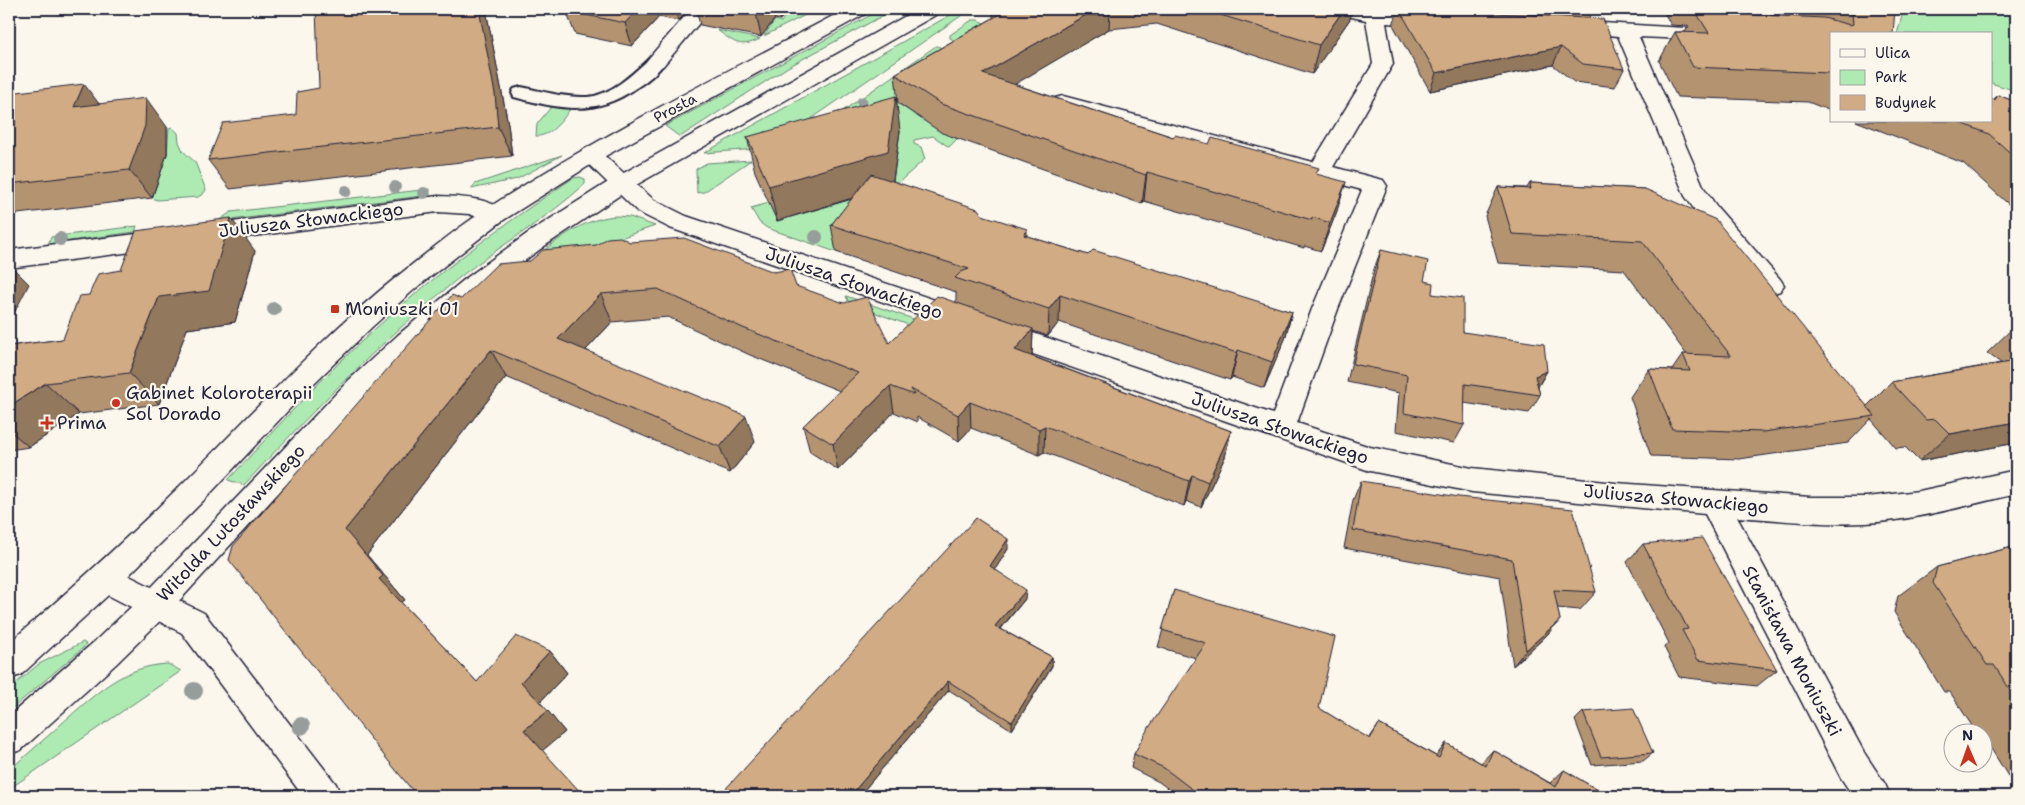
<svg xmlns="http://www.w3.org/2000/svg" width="2025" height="805" font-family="'Shantell Sans',sans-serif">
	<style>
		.green { fill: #adebb2; stroke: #688676 }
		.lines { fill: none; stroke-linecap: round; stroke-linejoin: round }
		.service-casing { stroke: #22223b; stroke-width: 4 }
		.minor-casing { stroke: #22223b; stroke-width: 3 }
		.secondary-casing { stroke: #22223b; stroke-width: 3 }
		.service { fill: #fbf7ec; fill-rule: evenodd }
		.minor { fill: #fbf7ec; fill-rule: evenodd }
		.secondary { fill: #fbf7ec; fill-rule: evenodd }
		.tree { fill: #979d9b }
		.wall { fill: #b49371; stroke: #22223b }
		.shaded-wall { fill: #92785c; stroke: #22223b }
		.building { fill: #d1ab83; stroke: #22223b }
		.poi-dot { fill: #c8321e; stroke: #fbf7ec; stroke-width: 2 }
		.labels { text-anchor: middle; stroke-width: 4.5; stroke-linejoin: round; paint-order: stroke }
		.far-street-label { font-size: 15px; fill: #22223b; stroke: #fbf7ec }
		.street-label { font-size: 18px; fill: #22223b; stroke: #fbf7ec }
		.poi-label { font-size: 18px; fill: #22223b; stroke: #fbf7ec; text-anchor: start }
	</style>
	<rect width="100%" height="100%" fill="#fbf7ec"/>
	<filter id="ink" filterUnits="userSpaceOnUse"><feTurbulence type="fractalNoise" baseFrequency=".02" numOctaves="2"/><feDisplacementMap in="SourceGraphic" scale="10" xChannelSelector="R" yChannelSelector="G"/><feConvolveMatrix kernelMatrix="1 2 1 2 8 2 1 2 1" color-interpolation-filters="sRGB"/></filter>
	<g filter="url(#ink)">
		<g class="green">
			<path d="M787 9H817L764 36 775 20 781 22 790 10Z"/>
			<path d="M882 9H895L788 67 680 137 665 126Z"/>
			<path d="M961 9H971L769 148 704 153Z"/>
			<path d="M1904 9H2016V91L1991 83V34H1897Z"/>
			<path d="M972 20H978L986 24 958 43 950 38V35Z"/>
			<path d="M717 30 760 39C739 49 734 42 717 30Z"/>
			<path d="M936 46 940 47 965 63 897 103 914 114 917 113 933 127 936 126 957 139 949 147 933 136 914 140V144L921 147 925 159 871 207 836 252 767 228 759 222 751 208 769 203 777 221 791 162 755 172Z"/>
			<path d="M552 106 570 109C563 120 550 137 536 136L537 124Z"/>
			<path d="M172 127 178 133 179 142 183 151 195 162 206 190 203 194 198 197 157 200 152 198 167 154 169 128Z"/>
			<path d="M562 155 517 179 471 189 475 184Z"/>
			<path d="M751 160 704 192 697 193 696 169 707 163Z"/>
			<path d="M580 177 585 179V184C547 219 501 245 460 277 382 340 312 411 244 485L228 480C276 428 324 375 376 328 438 272 504 224 573 178Z"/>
			<path d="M430 189V195L223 221 221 219 231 212Z"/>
			<path d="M616 216 630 217 655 226 513 275C545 251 575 219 616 216Z"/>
			<path d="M137 226 135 232 48 244 51 237Z"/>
			<path d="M846 296 925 323 914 327 849 303Z"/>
			<path d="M83 642 86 644 83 648 9 711V689L39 664Z"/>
			<path d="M168 664 181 671 9 789V770C29 753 49 735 69 717 100 690 125 666 168 664Z"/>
		</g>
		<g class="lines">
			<defs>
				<path id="service" d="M656 57 662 58 665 62C658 72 647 81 636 88 595 117 560 109 514 97L512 93 514 89 521 87C542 91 565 98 587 97 610 96 634 73 650 58Z"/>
				<g id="minor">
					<path d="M691 9H711L663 66 656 68 649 66 646 62 649 58Z"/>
					<path d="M1329 9H1369L1434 14 1441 16 1444 20 1441 24 1434 26 1386 23 1393 64 1333 167 1383 180 1387 186 1338 309 1297 423 1370 447 1472 468 1616 483 1810 497H1867L1919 491 2016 470V494C1967 505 1917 520 1866 523 1823 525 1780 520 1737 517L1865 754 1885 784 1890 796H1853L1841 778 1705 514 1472 492 1370 471 670 228 638 212 579 155 582 150 590 148 598 150 654 200 686 216 1273 414 1312 309 1362 190 1055 108 1052 103 1055 98 1063 96 1313 162 1373 64 1366 20 1332 13Z"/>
					<path d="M1569 21 1718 30 1721 34 1718 38 1711 40 1639 37 1704 188 1717 207 1780 279 1784 285 1780 291 1771 294 1762 291 1701 219 1685 196 1618 36 1562 31 1559 27 1562 23Z"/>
					<path d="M438 196C457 197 495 197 506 215L502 221 494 223 469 214 438 212 9 268V250Z"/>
					<path d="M105 564 204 613 336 784 341 796H303L182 633 94 588 90 578 94 568Z"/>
				</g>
				<g id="secondary">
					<path d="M846 9H870L867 13 598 160 502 221 416 288 373 326 311 386 205 499 116 588 21 675 9 679V643C69 591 128 538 185 481 255 411 321 337 399 275 428 252 457 228 488 208 602 134 725 73 846 9Z"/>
					<path d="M918 9H942L939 13 629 189 546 245 483 291 416 349 369 394 168 613 116 664 21 750 9 754V716L94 642 146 593 349 380 398 335 465 279 528 233 613 179Z"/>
				</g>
			</defs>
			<use href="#service" class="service-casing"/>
			<use href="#minor" class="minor-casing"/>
			<use href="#secondary" class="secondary-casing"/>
			<use href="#service" class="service"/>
			<use href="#minor" class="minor"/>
			<use href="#secondary" class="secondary"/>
		</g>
		<g class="tree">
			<circle cx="862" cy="102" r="5.5"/>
			<circle cx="395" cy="187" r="6"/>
			<circle cx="346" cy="191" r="6"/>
			<circle cx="424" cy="193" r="6"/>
			<circle cx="816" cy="237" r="7"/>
			<circle cx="60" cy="239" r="7"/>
			<circle cx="274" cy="309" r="7"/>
			<circle cx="194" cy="691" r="9"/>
			<circle cx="301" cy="726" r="9"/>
		</g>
		<g class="wall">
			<path d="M568 9H690L678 21 659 17 632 46 575 34 566 11Z"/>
			<path d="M696 9H789L780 20 775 19 761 37 700 25Z"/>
			<path d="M993 9H1352L1350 19 1312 74 1157 24 1109 29 1014 84 1173 137 1317 174 1337 211 1321 251 1304 246V248L1144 201 1142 204 942 133 898 103 895 74 993 18Z"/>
			<path d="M1387 9H1593L1589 18 1624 69 1615 87 1574 82 1553 65 1430 91 1393 25 1398 10Z"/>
			<path d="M1662 9H1895L1831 34V111L1808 102 1677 97 1659 61 1675 32H1685L1689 26 1671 25Z"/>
			<path d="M486 10 508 124 512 156 230 189 208 160 296 115 319 88Z"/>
			<path d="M9 93 99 104 167 127V154L152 198 9 215Z"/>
			<path d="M1998 95 2016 102V211L1963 163 1856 121H1991L1994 99Z"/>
			<path d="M900 131 893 181 982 215 1027 236 1088 255 1292 312 1285 339 1264 388 1232 377 1230 380 1059 322 1048 336 1033 331 1032 356 1231 431 1225 457 1201 507 1186 501 1184 506 1044 452 1039 455 971 428 959 441 917 417V422L894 412 838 470 810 452 803 426 840 391 750 355 668 317 612 322 586 350 755 442 730 473 506 377 367 555 405 600 401 602 477 682 550 651 567 673 540 702 565 732 542 750 229 560 461 299 530 261 630 242 796 286 889 343 956 302V292L836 252 831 225 852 199 777 221 755 172 747 137Z"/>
			<path d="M1530 183 1645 189 1867 406 1891 382 2001 363 1987 353 2016 325V443L1919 461 1905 447 1896 448 1871 419 1848 443 1739 459 1651 456 1630 397 1649 369 1672 370 1683 354 1687 355 1624 270 1498 263 1485 216 1498 187 1527 188Z"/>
			<path d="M1381 250 1424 281 1432 294 1463 332 1547 371 1538 387 1540 395 1529 413 1464 403V425L1454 443 1396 431 1399 393 1347 382 1374 269Z"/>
			<path d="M255 251 235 322 187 329 159 404 79 414 29 447 9 450V346L63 339 89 295 121 270Z"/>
			<path d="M1361 481 1596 592 1580 610 1557 608 1560 620 1545 637 1513 666 1500 577 1344 548 1353 500Z"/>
			<path d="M976 518 1008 549 995 569 1025 599 1001 629 1052 657V666L1012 730 949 690 859 796Z"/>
			<path d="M1643 544 1777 670 1757 686 1679 677 1664 647 1669 643 1627 562Z"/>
			<path d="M2016 546V789L1990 747H1985L1982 743V732H1976L1950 692H1944L1894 612 1898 596 1937 567Z"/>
			<path d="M1174 590 1319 708 1369 739 1379 724 1436 756 1446 743 1481 763 1493 750 1550 783 1564 770 1608 796H1178L1159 782 1131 768 1134 754 1196 658 1158 647Z"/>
			<path d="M1583 712 1653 753 1643 761 1592 765 1575 720Z"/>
		</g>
		<g class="shaded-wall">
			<path d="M479 9H494L486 10 508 124 512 156 498 127Z"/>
			<path d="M638 9H656L659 17 632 46 625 23Z"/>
			<path d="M675 9H690L678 21Z"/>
			<path d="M759 9H773L775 19 761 37 756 13Z"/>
			<path d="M778 9H789L780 20Z"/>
			<path d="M1096 9H1110L1109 29 983 103V74Z"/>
			<path d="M1344 9H1352L1350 19 1312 74 1319 45Z"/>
			<path d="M1561 47 1553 65 1430 91 1436 73Z"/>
			<path d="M84 84 106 113 74 107Z"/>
			<path d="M896 96 900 131 892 186 777 221 769 186Z"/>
			<path d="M146 98 167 127V154L152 198 129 170Z"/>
			<path d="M1147 172 1144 201 1142 204 1146 175Z"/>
			<path d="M1346 182 1337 211 1321 251 1330 223Z"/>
			<path d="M231 218 255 251 235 322 187 329 159 404 129 373 159 297Z"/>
			<path d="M1027 229V256L1024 235Z"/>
			<path d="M9 264 29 284 9 323Z"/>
			<path d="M601 294 612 322 571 366 558 339Z"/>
			<path d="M1060 295 1059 322 1048 336 1049 309Z"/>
			<path d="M1292 312 1285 339 1264 388 1272 362Z"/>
			<path d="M1033 329 1032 356 1015 377V350Z"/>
			<path d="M491 350 506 377 367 555 405 600 400 603 379 579 345 530Z"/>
			<path d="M1238 350 1232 377 1230 380 1237 353Z"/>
			<path d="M1547 371 1536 390 1535 376Z"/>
			<path d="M46 383 79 414 29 447 9 430V406Z"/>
			<path d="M890 386 894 412 838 470 833 444Z"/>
			<path d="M970 402 971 428 959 441 958 415Z"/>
			<path d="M746 416 755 442 730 473 720 447Z"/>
			<path d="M2016 422V443L1919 461 1950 434Z"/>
			<path d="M1045 426 1044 452 1039 455V429Z"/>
			<path d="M1231 431 1225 457 1201 507 1208 482Z"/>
			<path d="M1192 475 1186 501 1184 506 1189 481Z"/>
			<path d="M1008 539V549L991 576 990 566Z"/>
			<path d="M1026 590 1025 599 995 635V626Z"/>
			<path d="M1560 620 1545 637 1513 666 1526 650Z"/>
			<path d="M550 651 567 673 539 703 521 682Z"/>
			<path d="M1052 657V666L1012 730V722Z"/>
			<path d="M948 681 949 690 859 796H850Z"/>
			<path d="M548 711 565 732 542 751 524 730Z"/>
		</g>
		<g class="building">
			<path d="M316 9H479L495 94 498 127 208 160 223 123 296 115 297 92 319 88Z"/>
			<path d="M568 9H638L625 23 566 11Z"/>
			<path d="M733 9H759L756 13Z"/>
			<path d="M996 9H1096L983 74 1173 137 1175 135 1209 144 1212 138 1319 168 1316 174 1346 182 1330 223 1312 217V220L1147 172 1146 175 941 104 895 74 1002 13Z"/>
			<path d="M1201 9H1344L1319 45Z"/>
			<path d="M1399 9H1424L1603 19 1624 69 1583 64 1561 47 1436 73Z"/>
			<path d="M1843 9H1895L1893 34H1831V74L1828 73 1693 67 1675 32 1709 33 1696 12 1824 18 1850 25 1853 24 1852 12Z"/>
			<path d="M84 84 74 107 146 98 145 126 129 170 9 184V93Z"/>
			<path d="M1998 95 2016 102V158L1989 134 1956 121H1991V98L1995 100Z"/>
			<path d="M896 96 888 151 769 186 747 137Z"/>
			<path d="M871 174 978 209 982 215 1027 229 1024 235 1088 255 1093 250 1292 312 1272 362 1238 350 1237 353 1060 295 1049 309 955 278 961 272 969 269 831 225Z"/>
			<path d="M1530 183 1645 189 1716 220 1875 416 1763 432 1672 429 1649 369 1690 371 1683 354 1731 356 1642 241 1512 234 1498 187 1531 189Z"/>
			<path d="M231 218 209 291 159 297 129 373 46 383 9 406V346L63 339 79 296 89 295 98 274 121 270 136 231Z"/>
			<path d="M620 237 630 242 684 238 774 272 790 269 796 286 844 303 867 297 889 343 937 296 1033 329 1015 350 1231 431 1208 482 1192 475 1189 481 1045 426 1039 429 970 402 958 415 911 389 914 395 890 386 833 444 803 426 858 373 743 328 658 289 601 294 558 339 746 416 720 447 491 350 345 530 383 576 379 579 477 682 516 636 550 651 521 682 548 711 524 730 584 796H417L386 758 229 560 233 546 452 295 461 299 497 264 530 261 543 250 596 245 607 238Z"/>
			<path d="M1381 250 1428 261 1424 281 1433 283 1432 294 1463 298V332L1544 344 1547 371 1535 376 1540 395 1465 384 1464 425 1404 413 1407 375 1353 364Z"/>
			<path d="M2016 361V422L1950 434 1935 419 1926 420 1891 382Z"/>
			<path d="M1361 481 1459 497 1573 509 1596 592 1554 590 1560 620 1526 650 1512 559 1353 530Z"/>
			<path d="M976 518 1008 539 990 566 1026 590 995 626 1052 657 1012 722 948 681 850 796H719Z"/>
			<path d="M1702 538 1777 670 1698 660 1682 630 1688 629 1643 544Z"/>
			<path d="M2016 546V699L1994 665H1987L1933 583 1937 567Z"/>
			<path d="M1174 590 1335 637 1319 708 1370 739 1379 724 1439 758 1446 743 1486 766 1493 750 1556 787 1564 770 1608 796H1201L1164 768 1134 754 1146 732 1206 643 1162 630Z"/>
			<path d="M1633 708 1653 753 1601 757 1583 712Z"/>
		</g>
	</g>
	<g class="poi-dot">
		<rect x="330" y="304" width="10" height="10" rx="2.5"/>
		<circle cx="116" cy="403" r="5"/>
		<path d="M44.5 415.5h5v5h5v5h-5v5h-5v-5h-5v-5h5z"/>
	</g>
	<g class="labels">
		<g class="far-street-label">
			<text transform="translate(675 108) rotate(-28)" y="5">Prosta</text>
		</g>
		<g class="street-label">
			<text transform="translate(311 220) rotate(-7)" y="6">Juliusza Słowackiego</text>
			<text transform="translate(854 283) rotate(19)" y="6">Juliusza Słowackiego</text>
			<text transform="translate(1280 428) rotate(19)" y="6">Juliusza Słowackiego</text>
			<text transform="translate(1676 499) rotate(5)" y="6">Juliusza Słowackiego</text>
			<text transform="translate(231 523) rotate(-47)" y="6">Witolda Lutosławskiego</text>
			<text transform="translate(1792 651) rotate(62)" y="6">Stanisława Moniuszki</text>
		</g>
		<g class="poi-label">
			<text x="345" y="315">Moniuszki 01</text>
			<text x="126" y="399">Gabinet Koloroterapii<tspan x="126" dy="21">Sol Dorado</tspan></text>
			<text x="57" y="429">Prima</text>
		</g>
	</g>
	<rect width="2025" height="805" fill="none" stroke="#fbf7ec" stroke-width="30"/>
	<rect x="15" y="15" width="1995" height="775" fill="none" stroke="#22223b" stroke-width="2" filter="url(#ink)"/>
	<rect x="1830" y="32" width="162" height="90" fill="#fbf7ec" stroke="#a4a2a5"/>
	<rect x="1840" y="49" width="25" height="8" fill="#fbf7ec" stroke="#a4a2a5"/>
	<text x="1875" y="58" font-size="15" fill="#22223b">Ulica</text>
	<rect x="1840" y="70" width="25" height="15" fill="#adebb2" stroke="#a4a2a5"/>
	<text x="1875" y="82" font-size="15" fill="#22223b">Park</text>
	<rect x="1840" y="95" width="25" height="15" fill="#d1ab83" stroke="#a4a2a5"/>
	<text x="1875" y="108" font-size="15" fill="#22223b">Budynek</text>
	<g transform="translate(1968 748) rotate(358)"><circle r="24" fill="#fbf7ec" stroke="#a4a2a5"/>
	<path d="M0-4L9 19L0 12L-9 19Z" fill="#c8321e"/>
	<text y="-8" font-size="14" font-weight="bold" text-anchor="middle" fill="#22223b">N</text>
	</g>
</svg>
